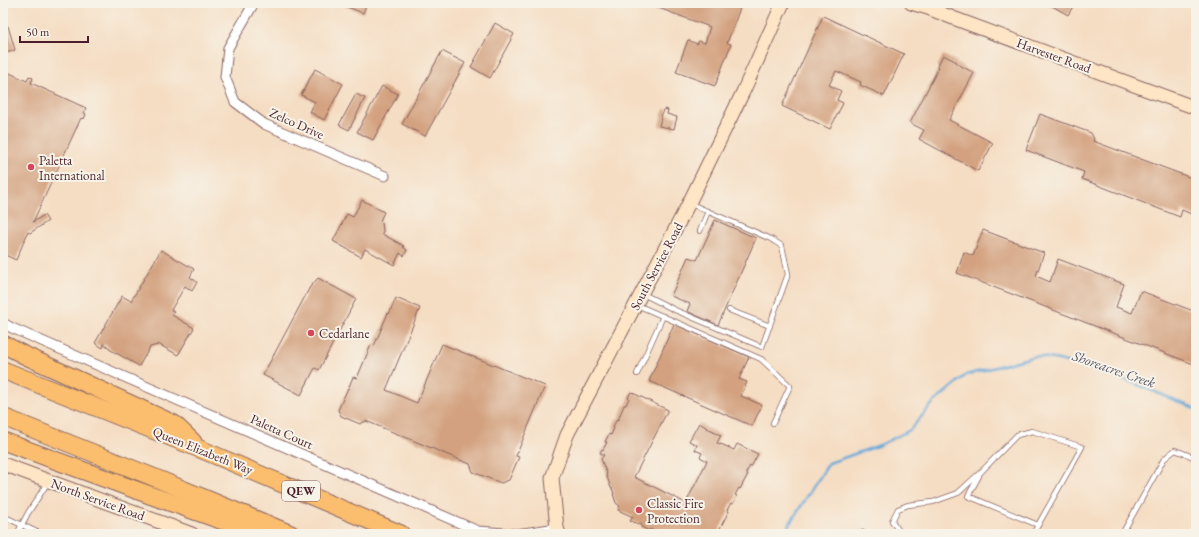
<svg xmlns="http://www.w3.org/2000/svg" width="1199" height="537" font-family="'EB Garamond',serif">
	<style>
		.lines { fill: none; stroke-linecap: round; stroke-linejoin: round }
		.stream { stroke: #63a8d9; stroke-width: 2.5 }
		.building { fill: #d3a17f }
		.lane-casing { stroke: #866260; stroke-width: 6 }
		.street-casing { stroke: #866260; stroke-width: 11 }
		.secondary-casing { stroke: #866260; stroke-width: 15 }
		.highway-casing { stroke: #866260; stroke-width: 19 }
		.lane { stroke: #fff; stroke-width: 4.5 }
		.street { stroke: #fff; stroke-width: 9 }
		.secondary { stroke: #fde5c5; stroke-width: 13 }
		.highway { stroke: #fbbd6e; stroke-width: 17 }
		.poi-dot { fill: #d1495b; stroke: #f7f3e8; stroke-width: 1.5 }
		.labels { text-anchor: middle; stroke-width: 4; stroke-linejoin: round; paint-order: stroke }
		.shield { fill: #f7f3e8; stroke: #7e5f64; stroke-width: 1 }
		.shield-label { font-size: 12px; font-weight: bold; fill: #4a1f2b }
		.street-label { font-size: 13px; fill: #4a1f2b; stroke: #f7f3e8 }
		.poi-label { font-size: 13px; fill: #4a1f2b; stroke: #f7f3e8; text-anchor: start }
		.water-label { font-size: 14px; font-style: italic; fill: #534f68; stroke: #f7f3e8 }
	</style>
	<rect width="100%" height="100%" fill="#f7f3e8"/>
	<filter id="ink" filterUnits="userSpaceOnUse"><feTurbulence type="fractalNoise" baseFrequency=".025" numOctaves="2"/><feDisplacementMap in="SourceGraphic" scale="8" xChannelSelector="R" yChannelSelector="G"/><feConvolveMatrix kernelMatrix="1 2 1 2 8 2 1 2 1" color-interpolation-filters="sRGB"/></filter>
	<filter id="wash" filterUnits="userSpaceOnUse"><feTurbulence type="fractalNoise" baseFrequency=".012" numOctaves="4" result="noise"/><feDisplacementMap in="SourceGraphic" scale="16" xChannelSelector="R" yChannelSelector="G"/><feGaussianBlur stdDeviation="0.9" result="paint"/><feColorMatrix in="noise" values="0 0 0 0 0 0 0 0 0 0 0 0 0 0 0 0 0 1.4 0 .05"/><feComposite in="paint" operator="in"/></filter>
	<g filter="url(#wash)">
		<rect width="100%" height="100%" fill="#f5ddc3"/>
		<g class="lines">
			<path class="stream" d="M783 534 829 463 880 445 910 430 933 403 966 375 1036 356 1059 360 1092 369 1131 382 1196 409"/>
		</g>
		<g id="blocks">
			<g class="building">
				<path d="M337 3H367L363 13Z"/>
				<path d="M645 3H742L727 43 731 44 715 86 676 72 688 40 697 44 699 41 705 43 710 27Z"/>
				<path d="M1047 3H1075L1068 15Z"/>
				<path d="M823 16 904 54 884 96 860 85 861 82 836 71 829 85 841 91 837 100 843 103 830 129 782 106Z"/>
				<path d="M495 23 514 34 490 78 471 67Z"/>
				<path d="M8 26 15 50 3 54V27Z"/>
				<path d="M442 51 465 63 425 136 402 124Z"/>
				<path d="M943 55 957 62 956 63 974 73 949 120 993 143 978 171 919 139 924 130 910 123 939 67H937Z"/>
				<path d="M315 69 343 84 324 120 310 112 315 102 301 95Z"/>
				<path d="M3 70 27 81 29 76 33 78 31 83 86 108 84 113 86 114 84 119 81 118 33 222 44 215 48 221 30 233 28 232 16 260 3 254Z"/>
				<path d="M382 86 398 94 373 140 357 132Z"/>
				<path d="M356 94 365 98 349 130 339 125Z"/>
				<path d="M664 109 668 110 667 114 677 117 674 129 659 126 662 113H663Z"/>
				<path d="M1040 114 1091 133 1094 139 1093 141 1194 179 1196 175V216L1182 210 1180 217 1082 179 1084 172 1026 150Z"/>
				<path d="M362 200 384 212 380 221 382 223 383 231 382 234 404 246 403 247 407 250 404 256 400 253 394 265 365 249 361 257 333 241 347 214 353 217Z"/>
				<path d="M715 220 756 238 718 325 687 311 690 304 671 296 688 257 697 260Z"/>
				<path d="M983 230 1044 253 1036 276 1050 282 1058 259 1124 284 1116 307 1132 313 1141 291 1196 312V365L957 273 964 252 973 256Z"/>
				<path d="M161 250 194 269 190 277 197 282 192 291 185 286 171 310 174 312 172 315 194 328 178 355 158 344V345L150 347 139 366 109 349 110 348 104 344 103 348 95 343 122 296 131 301Z"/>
				<path d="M318 278 356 299 319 370 315 368 301 395 263 375 310 287Z"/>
				<path d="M396 298 420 308 386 390 417 403 442 344 545 386 516 456 519 457 509 480 501 483 473 472 470 464 366 421 360 424 341 416 338 410 348 388V389L353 377 357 378 371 345 374 346 388 313 389 314Z"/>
				<path d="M674 324 749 357 739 379 747 382 741 396 762 405 752 426 649 381Z"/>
				<path d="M631 392 668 410 634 477 686 503 707 461 700 457 702 453 695 450 697 445 689 441 699 423 706 427V428L714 431 713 432 721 435 717 443 720 445 721 444 734 450 737 444 758 454 751 467 750 466 746 473 748 474 740 489 739 488 735 495 737 496 733 504 731 503 727 510 729 511 717 534H656L657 533 650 529 649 531 641 527 642 525 630 521 633 517 618 510 620 506 616 503 613 494H614L612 488H611L606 474H607L601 459 604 455 600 453 602 449 603 450 607 442H605L609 434 611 435 614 428 613 427 617 419 618 420 624 405H626L629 398 628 397Z"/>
				<path d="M862 530 872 534H860Z"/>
			</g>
		</g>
	</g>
	<g filter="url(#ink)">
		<use href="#blocks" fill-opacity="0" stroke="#866260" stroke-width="1"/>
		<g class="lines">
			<defs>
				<g id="lane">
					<path d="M700 231 708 211"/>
					<path d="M643 294 675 310 762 347 788 274 782 246 771 239 691 204"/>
					<path d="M637 305 761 359 790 386 773 423"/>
					<path d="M729 310 770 326"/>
					<path d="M637 374 663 316"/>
					<path d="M979 476 968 496 1038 525"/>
					<path d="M3 516 41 534"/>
					<path d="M17 534 28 513 48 482"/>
					<path d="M162 534 165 525"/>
					<path d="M901 534 892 521 898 509 908 505 933 502 958 493 981 472 1017 435 1032 431 1082 447 1033 534"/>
					<path d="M1122 534 1164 459 1175 450 1196 458"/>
				</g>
				<g id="street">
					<path d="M254 3 228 48 225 77 235 102 264 124 385 176"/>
					<path d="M3 323 12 328 478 531 517 534 557 528"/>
				</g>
				<g id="secondary">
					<path d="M911 3 928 8 953 18 1196 108"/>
					<path d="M3 464 192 534"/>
					<path d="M559 534 557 528 552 478 567 435 689 203 743 92 783 3"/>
				</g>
				<g id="highway">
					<path d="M3 344 24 355 174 424 193 442"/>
					<path d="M3 370 200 449 401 534"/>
					<path d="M3 417 153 477 291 534"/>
					<path d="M3 441 155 497 260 534"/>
				</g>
			</defs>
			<use href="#lane" class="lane-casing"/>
			<use href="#street" class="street-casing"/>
			<use href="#secondary" class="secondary-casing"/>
			<use href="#highway" class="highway-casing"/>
			<use href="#lane" class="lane"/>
			<use href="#street" class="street"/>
			<use href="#secondary" class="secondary"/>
			<use href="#highway" class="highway"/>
		</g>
	</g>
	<g class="poi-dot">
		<circle cx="31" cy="167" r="4"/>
		<circle cx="311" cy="333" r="4"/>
		<circle cx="639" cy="510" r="4"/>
	</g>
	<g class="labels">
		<rect class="shield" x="282" y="481" width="38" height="20" rx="3"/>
		<g class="shield-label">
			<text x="301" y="495">QEW</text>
		</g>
		<g class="street-label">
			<text transform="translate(1054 55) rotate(20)" y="5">Harvester Road</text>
			<text transform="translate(297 123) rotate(24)" y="5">Zelco Drive</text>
			<text transform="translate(656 266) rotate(-62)" y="5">South Service Road</text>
			<text transform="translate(282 431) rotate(24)" y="5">Paletta Court</text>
			<text transform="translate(203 450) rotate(22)" y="5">Queen Elizabeth Way</text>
			<text transform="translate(98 499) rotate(20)" y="5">North Service Road</text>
		</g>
		<g class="poi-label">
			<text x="39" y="165">Paletta<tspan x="39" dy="15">International</tspan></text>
			<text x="319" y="338">Cedarlane</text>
			<text x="647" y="508">Classic Fire<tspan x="647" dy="15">Protection</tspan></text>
		</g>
		<g class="water-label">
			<text transform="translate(1114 369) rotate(19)" y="5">Shoreacres Creek</text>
		</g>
	</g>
	<rect width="1199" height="537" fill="none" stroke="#f7f3e8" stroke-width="16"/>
	<path d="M20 36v6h68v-6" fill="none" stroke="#4a1f2b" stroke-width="2"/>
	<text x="26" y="36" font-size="12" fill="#4a1f2b" stroke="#f7f3e8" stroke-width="3" paint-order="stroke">50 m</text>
</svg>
